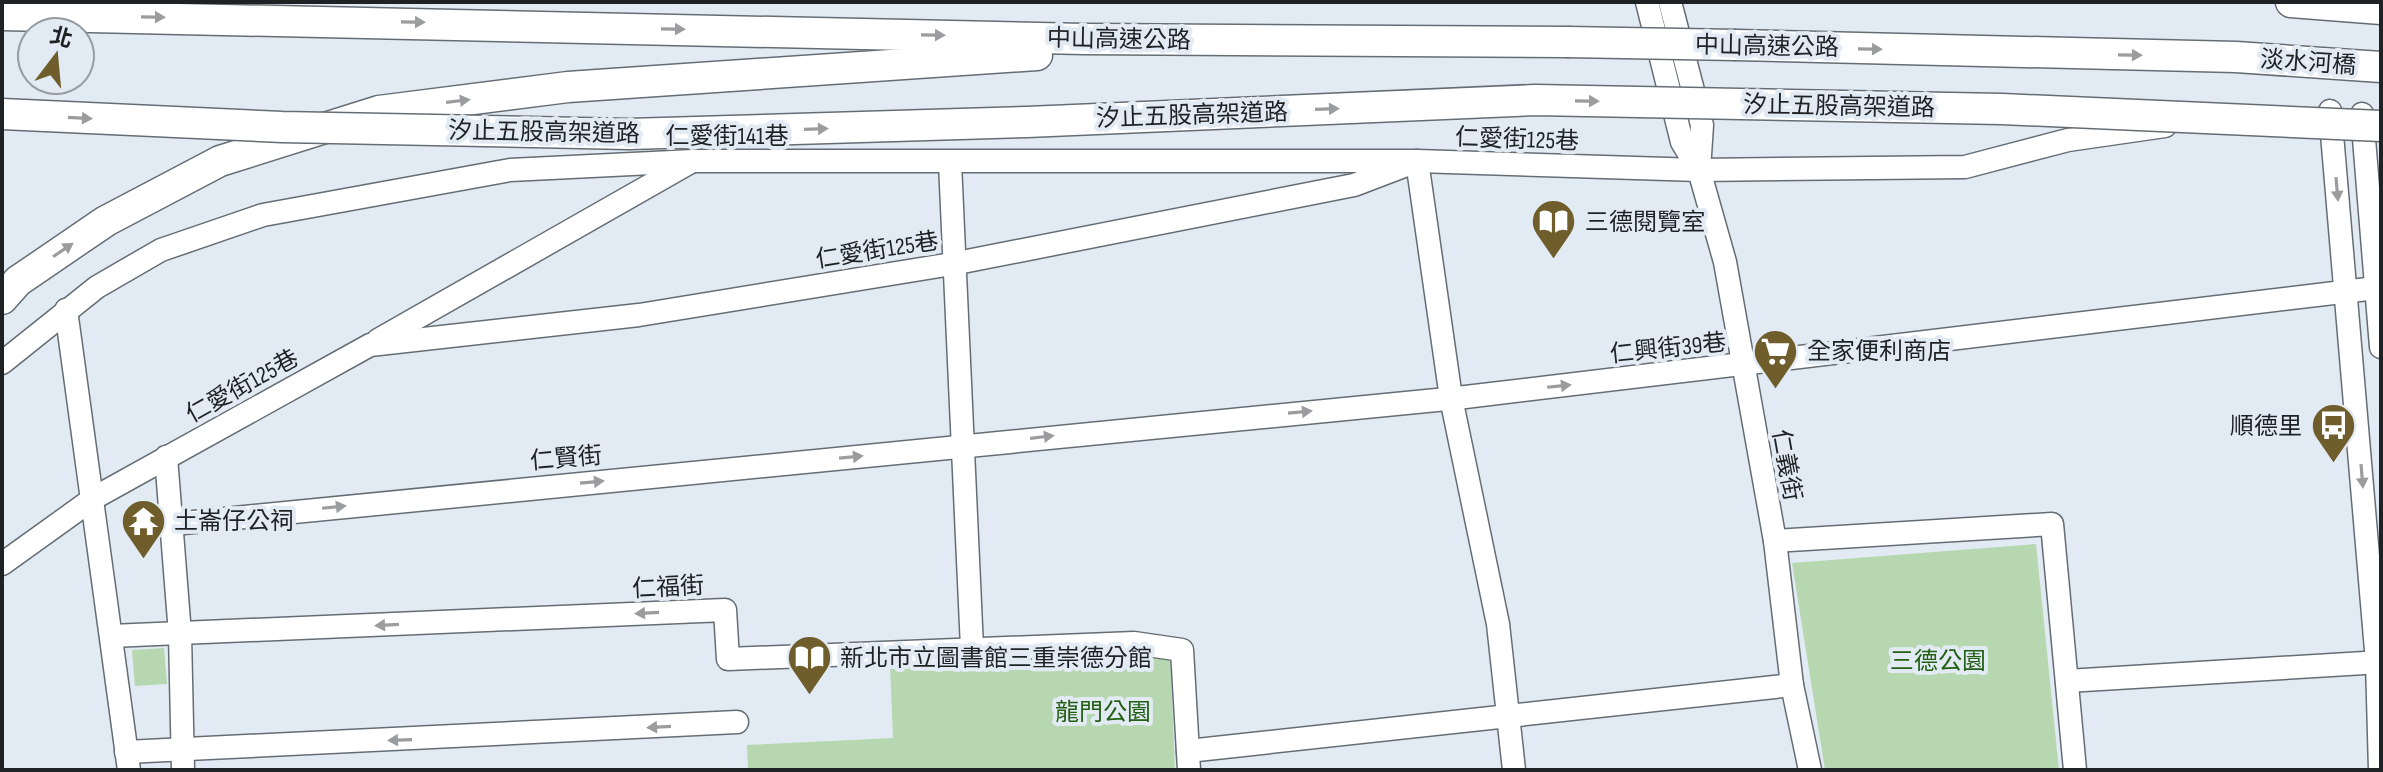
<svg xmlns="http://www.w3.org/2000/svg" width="2383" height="772" font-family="'Sofia Sans Condensed','Noto Sans TC',sans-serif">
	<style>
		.green { fill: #b6d7af }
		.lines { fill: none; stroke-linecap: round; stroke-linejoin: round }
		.minor-casing { stroke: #656d74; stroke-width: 25 }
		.highway-casing { stroke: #656d74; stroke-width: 33 }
		.minor { stroke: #fff; stroke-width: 22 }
		.highway { stroke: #fff; stroke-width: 30 }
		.highway-bridge-casing { stroke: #656d74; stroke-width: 33; stroke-linecap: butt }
		.highway-bridge { stroke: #fff; stroke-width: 30 }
		.oneway { fill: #9a9c9d }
		.labels { text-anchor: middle; stroke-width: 8; stroke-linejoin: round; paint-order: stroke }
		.street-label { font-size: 24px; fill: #1e2225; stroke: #e2ebf4 }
		.poi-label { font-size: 24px; fill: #1e2225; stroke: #e2ebf4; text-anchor: start }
		.park-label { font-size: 24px; fill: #246014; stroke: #e2ebf4 }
	</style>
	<rect width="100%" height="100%" fill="#e2ebf4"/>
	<g class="green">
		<path d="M2036 544 2059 770H1825L1792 563Z"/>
		<path d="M164 648 167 684 135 686 132 650Z"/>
		<path d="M1170 651 1175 770H748L747 745 893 738 890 664Z"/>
	</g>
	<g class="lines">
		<defs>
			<g id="minor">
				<path d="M1647 2 1682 142 1699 170 1725 262 1775 541 1792 685 1810 770"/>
				<path d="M1670 2 1702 125 1699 170"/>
				<path d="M2330 111 2377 662 2380 770"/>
				<path d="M2362 114 2381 347"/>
				<path d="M950 163 972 648"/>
				<path d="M66 310 129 770"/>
				<path d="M378 340 689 163"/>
				<path d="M2 363 97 287 161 250 263 215 510 170 693 161H1417L1451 398 1498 624 1514 770"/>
				<path d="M166 457 180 634 183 770"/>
				<path d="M173 524 1457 398 2376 288"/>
				<path d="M1775 541 2052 524 2075 770"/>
				<path d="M2 564 94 498 370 345 639 315 952 264 1354 185 1417 161 1699 170 1965 167 2068 140 2165 126"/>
				<path d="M111 636 725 610 728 659 1134 643 1182 650 1189 770"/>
				<path d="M2067 681 2381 662"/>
				<path d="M1188 751 1792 685"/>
				<path d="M126 752 737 722"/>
			</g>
			<g id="highway">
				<path d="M2291 2 2381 9"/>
				<path d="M2 15 1084 39 1567 42"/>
				<path d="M1736 45 2236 57 2381 67"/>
				<path d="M2 299 18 281 106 221 220 161 379 111 568 87 1037 55"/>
			</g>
		</defs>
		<use href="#minor" class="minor-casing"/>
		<use href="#highway" class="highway-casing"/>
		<use href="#minor" class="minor"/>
		<use href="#highway" class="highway"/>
		<defs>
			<g id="highway-bridge">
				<path d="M1567 42 1736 45"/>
				<path d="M2 114 282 127 629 134 1027 122 1535 100 2002 109 2381 126"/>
			</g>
		</defs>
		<use href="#highway-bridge" class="highway-bridge-casing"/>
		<use href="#highway-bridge" class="highway-bridge"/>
	</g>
	<defs><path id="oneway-solid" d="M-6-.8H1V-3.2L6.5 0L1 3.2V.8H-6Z" transform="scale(2)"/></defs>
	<g class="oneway">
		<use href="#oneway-solid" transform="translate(153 17) rotate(1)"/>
		<use href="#oneway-solid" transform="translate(413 22) rotate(1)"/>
		<use href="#oneway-solid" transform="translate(673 29) rotate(1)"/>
		<use href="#oneway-solid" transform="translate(933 35) rotate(1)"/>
		<use href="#oneway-solid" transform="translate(1870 49) rotate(1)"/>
		<use href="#oneway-solid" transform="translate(2130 55) rotate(1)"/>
		<use href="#oneway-solid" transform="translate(458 101) rotate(-7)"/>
		<use href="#oneway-solid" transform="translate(1587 101) rotate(1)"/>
		<use href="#oneway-solid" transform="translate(1327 109) rotate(-2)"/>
		<use href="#oneway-solid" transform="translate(80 118) rotate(3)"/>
		<use href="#oneway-solid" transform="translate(816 129) rotate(-2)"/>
		<use href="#oneway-solid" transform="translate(2337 189) rotate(85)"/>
		<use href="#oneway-solid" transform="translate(63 250) rotate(-34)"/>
		<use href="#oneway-solid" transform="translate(1559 386) rotate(-6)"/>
		<use href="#oneway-solid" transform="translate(1300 412) rotate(-5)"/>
		<use href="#oneway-solid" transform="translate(1042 437) rotate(-7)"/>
		<use href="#oneway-solid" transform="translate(851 457) rotate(-5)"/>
		<use href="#oneway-solid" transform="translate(2362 476) rotate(85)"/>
		<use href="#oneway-solid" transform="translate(592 482) rotate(-5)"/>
		<use href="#oneway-solid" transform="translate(334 507) rotate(-6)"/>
		<use href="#oneway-solid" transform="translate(647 613) rotate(177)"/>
		<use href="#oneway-solid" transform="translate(387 625) rotate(177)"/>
		<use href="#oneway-solid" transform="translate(659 727) rotate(177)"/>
		<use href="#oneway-solid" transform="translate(400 740) rotate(178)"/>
	</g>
	<defs>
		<symbol id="library-pin" viewBox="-11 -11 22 30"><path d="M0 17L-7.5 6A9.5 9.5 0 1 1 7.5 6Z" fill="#6f5e2c" stroke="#e2ebf4"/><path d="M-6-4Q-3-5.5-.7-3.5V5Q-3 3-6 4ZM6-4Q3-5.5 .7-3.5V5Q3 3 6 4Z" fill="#fff"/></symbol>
		<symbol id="supermarket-pin" viewBox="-11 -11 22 30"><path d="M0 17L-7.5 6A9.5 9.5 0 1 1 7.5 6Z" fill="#6f5e2c" stroke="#e2ebf4"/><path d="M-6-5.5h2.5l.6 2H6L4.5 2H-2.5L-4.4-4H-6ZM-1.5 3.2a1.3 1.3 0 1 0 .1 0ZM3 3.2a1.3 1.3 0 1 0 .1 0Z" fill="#fff"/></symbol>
		<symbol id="bus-pin" viewBox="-11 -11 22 30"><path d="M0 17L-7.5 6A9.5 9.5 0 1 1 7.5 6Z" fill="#6f5e2c" stroke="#e2ebf4"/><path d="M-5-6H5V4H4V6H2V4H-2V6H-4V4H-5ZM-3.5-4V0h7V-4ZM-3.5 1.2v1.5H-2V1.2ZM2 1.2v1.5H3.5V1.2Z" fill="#fff"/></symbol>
		<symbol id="temple-pin" viewBox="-11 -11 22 30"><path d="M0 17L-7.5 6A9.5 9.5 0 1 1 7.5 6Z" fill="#6f5e2c" stroke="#e2ebf4"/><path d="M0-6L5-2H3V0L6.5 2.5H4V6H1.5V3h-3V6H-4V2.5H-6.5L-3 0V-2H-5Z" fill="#fff"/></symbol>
	</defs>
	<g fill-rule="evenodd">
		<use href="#library-pin" x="1528" y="196" width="51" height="69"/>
		<use href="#supermarket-pin" x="1750" y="326" width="51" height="69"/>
		<use href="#bus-pin" x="2308" y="400" width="51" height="69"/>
		<use href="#temple-pin" x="118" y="496" width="51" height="69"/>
		<use href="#library-pin" x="784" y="632" width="51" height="69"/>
	</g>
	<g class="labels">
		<g class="street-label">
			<text transform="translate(1119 39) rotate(1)" y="8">中山高速公路</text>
			<text transform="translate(1767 46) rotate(1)" y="8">中山高速公路</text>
			<text transform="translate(2308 62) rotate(4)" y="8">淡水河橋</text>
			<text transform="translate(1839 106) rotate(1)" y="8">汐止五股高架道路</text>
			<text transform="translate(1192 115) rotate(-2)" y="8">汐止五股高架道路</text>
			<text transform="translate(544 132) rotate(1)" y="8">汐止五股高架道路</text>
			<text x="727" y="144">仁愛街141巷</text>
			<text transform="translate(1517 139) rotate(2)" y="8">仁愛街125巷</text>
			<text transform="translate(877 250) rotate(-9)" y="8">仁愛街125巷</text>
			<text transform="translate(1668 348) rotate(-6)" y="8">仁興街39巷</text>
			<text transform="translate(242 386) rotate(-29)" y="8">仁愛街125巷</text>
			<text transform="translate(566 458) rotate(-5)" y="8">仁賢街</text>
			<text transform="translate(1787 465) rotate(80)" y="8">仁義街</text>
			<text transform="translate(668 587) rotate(-3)" y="8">仁福街</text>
		</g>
		<g class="poi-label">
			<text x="1585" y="230">三德閱覽室</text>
			<text x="1807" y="359">全家便利商店</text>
			<text x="2302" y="434" text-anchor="end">順德里</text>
			<text x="174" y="529">土崙仔公祠</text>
			<text x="840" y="666">新北市立圖書館三重崇德分館</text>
		</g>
		<g class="park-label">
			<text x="1938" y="669">三德公園</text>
			<text x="1103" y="720">龍門公園</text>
		</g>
	</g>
	<rect width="2383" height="772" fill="none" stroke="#1e2225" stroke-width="8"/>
	<g transform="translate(56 56) rotate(16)"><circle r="38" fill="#e2ebf4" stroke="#949ba1" stroke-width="2"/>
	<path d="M0-6L14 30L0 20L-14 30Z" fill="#6f5e2c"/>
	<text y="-12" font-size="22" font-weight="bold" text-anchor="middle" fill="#1e2225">北</text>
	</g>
</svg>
